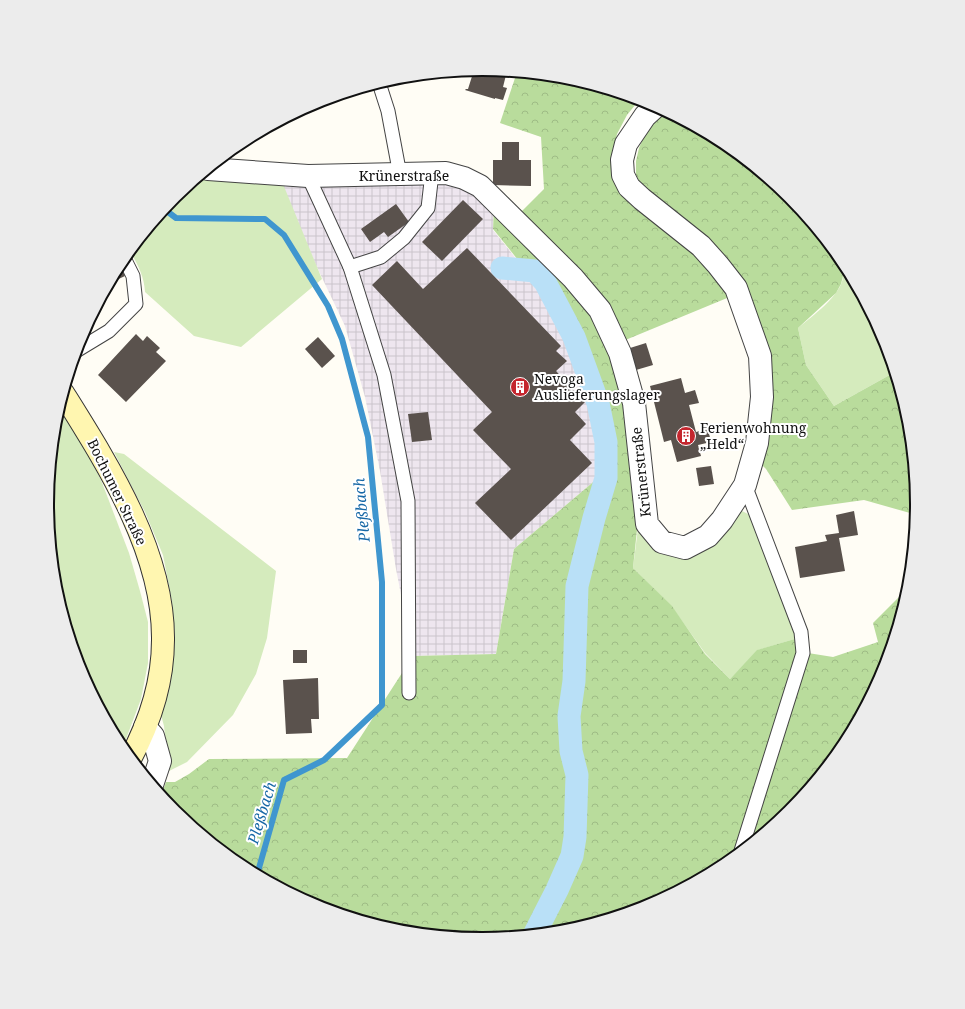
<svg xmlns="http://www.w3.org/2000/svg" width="965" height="1009" font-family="'Noto Serif',serif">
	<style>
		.industrial { fill: url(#industrial-grid) }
		.grass { fill: #d5ebbd }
		.forest { fill: url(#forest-crowns) }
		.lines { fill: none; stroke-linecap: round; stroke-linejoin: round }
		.stream { stroke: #3f96cf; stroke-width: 6 }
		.canal { stroke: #b9e0f7; stroke-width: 23 }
		.building { fill: #5a524d }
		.service-casing { stroke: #444; stroke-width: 15 }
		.minor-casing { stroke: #444; stroke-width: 24 }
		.secondary-casing { stroke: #333; stroke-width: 24 }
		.service { stroke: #fff; stroke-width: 13 }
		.minor { stroke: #fff; stroke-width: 22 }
		.secondary { stroke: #fff6b0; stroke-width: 22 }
		.labels { text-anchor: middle; stroke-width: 4; stroke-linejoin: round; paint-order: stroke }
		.street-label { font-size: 14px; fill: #111; stroke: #fff }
		.poi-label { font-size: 14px; fill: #111; stroke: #fff; text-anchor: start }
		.water-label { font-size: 15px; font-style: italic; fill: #1768a6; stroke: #fff }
		.rim { fill: none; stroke: #111; stroke-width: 2 }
	</style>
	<defs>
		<pattern id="industrial-grid" width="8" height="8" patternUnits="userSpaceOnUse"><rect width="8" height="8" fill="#eee6ef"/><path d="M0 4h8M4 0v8" fill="none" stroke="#cbc4cc"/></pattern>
		<pattern id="forest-crowns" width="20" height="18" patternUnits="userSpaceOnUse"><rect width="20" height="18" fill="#b9dc9c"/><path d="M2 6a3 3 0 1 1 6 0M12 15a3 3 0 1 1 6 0" fill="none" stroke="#9ebc85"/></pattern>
	</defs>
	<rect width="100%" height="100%" fill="#fffdf5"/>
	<path class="industrial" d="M460 183 494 206 493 230 589 349 598 478 514 549 496 654 413 656 396 569 380 471 365 397 345 326 315 263 282 184Z"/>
	<g class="grass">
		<path d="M197 178 283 184 322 279 241 347 194 336 145 292C144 276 138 265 130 251L175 196Z"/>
		<path d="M837 253 845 263 885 338 895 372 834 406 806 365 798 328C812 316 841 296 843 277 844 268 840 261 837 253Z"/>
		<path d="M59 408 86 451 101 480 129 553 140 591 148 622V663L141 699 126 739 121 748 80 671 55 589 47 504 55 419Z"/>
		<path d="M114 452 124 454 276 571 267 638 256 674 233 715 187 762 169 771 164 726 161 715 171 679 175 638 172 602 163 555 145 512Z"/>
		<path d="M742 511 750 515 798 638 758 650 730 679 705 653 672 607 633 568 639 520 646 541 661 554 689 557 707 548 724 535 733 520Z"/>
	</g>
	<g class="forest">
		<path d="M517 72 568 77 640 99 627 115 617 134 611 165 618 187 642 213 673 238 693 249 732 296 623 341 522 211 544 189 541 137 500 123Z"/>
		<path d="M665 110 725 143 791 197 835 251 843 266V276L841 284 836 293 798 328 806 365 834 406 895 372 910 420 918 505 917 515 864 500 792 510 766 469 762 465 761 333 643 189 636 175V161L639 148 646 132Z"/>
		<path d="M494 207 593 310 624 392 638 520 633 568 672 606 705 654 730 679 757 650 798 638 808 653 833 657 878 642 873 623 910 586 885 671 844 747 790 813 724 867 649 907 567 932 482 940 397 932 316 907 240 866 174 812 161 796 166 782H175L189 774 209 759 347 758 413 656 496 654 514 549 598 478 589 348 493 229Z"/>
	</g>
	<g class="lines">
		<path class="stream" d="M164 209 176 218 265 219 284 235 328 306 342 339 368 437 382 582V705L324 760 284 780 257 875"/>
		<path class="canal" d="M502 268 535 271 545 282 574 337 598 403 606 442V478L594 518 577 586 574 681 569 716 571 751 577 775 575 837 572 856 557 890 534 935"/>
	</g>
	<g class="building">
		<path d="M483 69 507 71 503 87 507 88 503 100 495 98V99L465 90 466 89H468L474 70Z"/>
		<path d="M502 142H519V160H531V186L493 185V160H502Z"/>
		<path d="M463 200 483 219 442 261 422 242Z"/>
		<path d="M396 204 409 222 388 237 384 232 370 242 361 229Z"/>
		<path d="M467 248 561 346 556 351 567 361 556 371 585 402 575 412 586 424 570 440 592 463 511 540 475 503 511 469 473 430 492 412 372 285 397 261 423 289Z"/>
		<path d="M120 264 125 276 110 283Z"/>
		<path d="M136 334 143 341 147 336 160 348 156 352 166 361 126 402 98 375Z"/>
		<path d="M318 337 335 356 322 368 305 349Z"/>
		<path d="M646 343 653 365 636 370 630 348Z"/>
		<path d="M681 378 685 393 695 390 699 403 689 405 696 432 708 429 711 442 698 445 701 456 677 462 671 440 664 442 650 386Z"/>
		<path d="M428 412 432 440 412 442 408 414Z"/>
		<path d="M711 466 714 484 699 486 696 468Z"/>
		<path d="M854 511 858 535 839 538 845 571 800 578 795 547 827 541 825 535 839 533 836 515Z"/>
		<rect x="293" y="650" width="14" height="13"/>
		<path d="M318 678 319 719H311L312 733 286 734 283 680Z"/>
	</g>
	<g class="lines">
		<defs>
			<g id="service">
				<path d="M379 83 388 111 400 175"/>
				<path d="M308 176 350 267 384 375 408 501 409 693"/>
				<path d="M350 267 381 257 404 238 428 208 432 173"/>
				<path d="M76 351 109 331 136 304 133 276 124 258"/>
				<path d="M740 854 803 653 801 632 745 485"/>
			</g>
			<g id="minor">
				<path d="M208 169 308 176 446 173 464 178 480 186 573 278 600 310 620 353 634 403 647 524 662 542 685 548 708 536 722 520 745 485 757 443 762 397 760 356 736 288 718 265 701 246 642 199 629 187 623 175 622 160 626 144 645 116 656 106"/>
				<path d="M145 727 153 736 160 761 152 785"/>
			</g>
			<path id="secondary" d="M63 393C108 465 164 552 163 640 163 681 150 722 130 759"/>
		</defs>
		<use href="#service" class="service-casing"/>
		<use href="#minor" class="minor-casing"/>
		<use href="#secondary" class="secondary-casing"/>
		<use href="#service" class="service"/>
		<use href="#minor" class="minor"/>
		<use href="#secondary" class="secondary"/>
	</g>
	<defs>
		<symbol id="building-disc" viewBox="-11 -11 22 22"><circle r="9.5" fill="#c4262e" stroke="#fff"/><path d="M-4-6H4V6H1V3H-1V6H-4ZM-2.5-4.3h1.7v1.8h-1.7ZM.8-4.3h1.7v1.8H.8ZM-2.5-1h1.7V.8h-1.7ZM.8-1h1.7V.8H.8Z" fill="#fff"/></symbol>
	</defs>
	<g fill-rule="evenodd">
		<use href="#building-disc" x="509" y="376" width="22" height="22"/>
		<use href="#building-disc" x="675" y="425" width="22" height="22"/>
	</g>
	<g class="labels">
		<g class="street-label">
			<text x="404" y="181">Krünerstraße</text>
			<text transform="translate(641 472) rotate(-96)" y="5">Krünerstraße</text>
			<text transform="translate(117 492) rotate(64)" y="5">Bochumer Straße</text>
		</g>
		<g class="poi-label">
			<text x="534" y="384">Nevoga<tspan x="534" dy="16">Auslieferungslager</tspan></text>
			<text x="700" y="433">Ferienwohnung<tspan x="700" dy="16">„Held“</tspan></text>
		</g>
		<g class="water-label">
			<text transform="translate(362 510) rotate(-95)" y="5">Pleßbach</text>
			<text transform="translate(262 813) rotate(-73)" y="5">Pleßbach</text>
		</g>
	</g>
	<path d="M0 0H965V1009H0ZM54 504a428 428 0 1 1 856 0a428 428 0 1 1-856 0Z" fill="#ececec" fill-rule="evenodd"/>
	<path class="rim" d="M54 504a428 428 0 1 1 856 0a428 428 0 1 1-856 0Z"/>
</svg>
